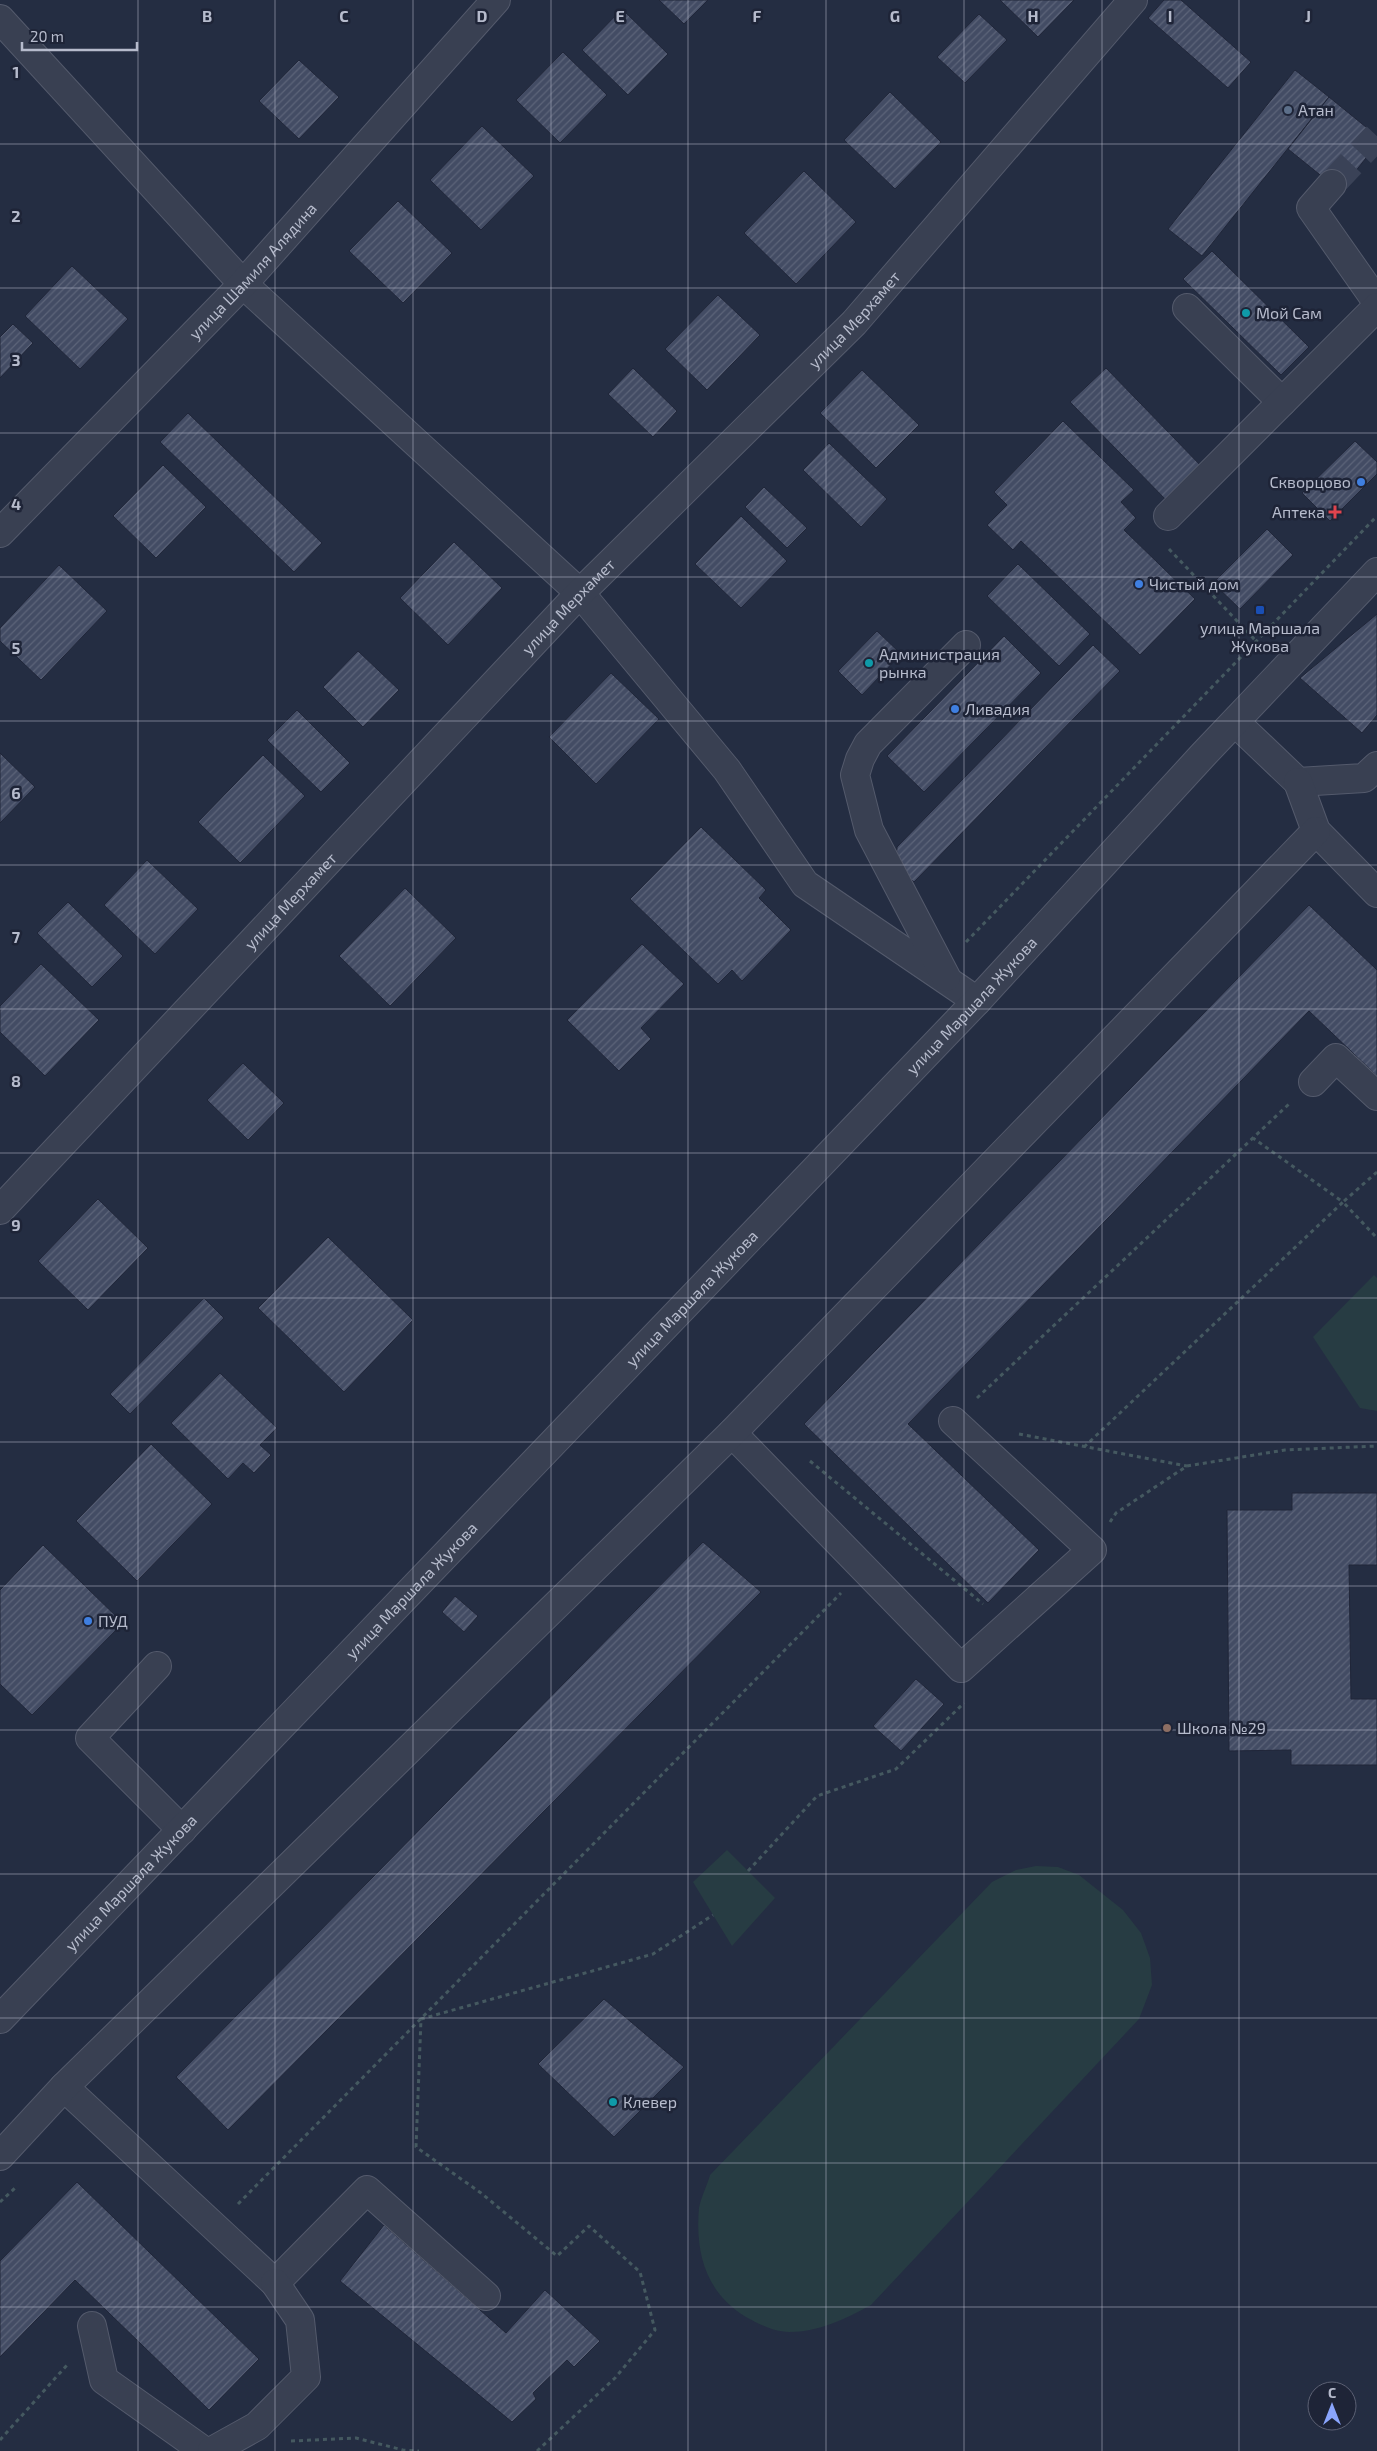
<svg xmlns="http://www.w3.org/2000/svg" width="1377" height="2451" font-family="'Exo 2',sans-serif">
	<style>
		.park { fill: #273c43 }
		.building { fill: url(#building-hatch); stroke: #202639 }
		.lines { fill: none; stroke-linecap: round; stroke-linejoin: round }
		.minor-tunnel { stroke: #3a4257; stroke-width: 28; stroke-dasharray: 28 14; stroke-linecap: butt }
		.minor-casing { stroke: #545a6c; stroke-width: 30 }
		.path { stroke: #455960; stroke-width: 3; stroke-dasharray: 4 4; stroke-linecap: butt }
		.minor { stroke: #394052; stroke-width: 28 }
		.grid { fill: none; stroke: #b6bbcc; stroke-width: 1; stroke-opacity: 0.55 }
		.service-dot { fill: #5c6f8a; stroke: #1e2437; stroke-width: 2 }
		.culture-dot { fill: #0f9aa8; stroke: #1e2437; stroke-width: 2 }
		.shop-dot { fill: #3f7fe0; stroke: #1e2437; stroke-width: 2 }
		.health-dot { fill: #e0444e; stroke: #1e2437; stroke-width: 2 }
		.transit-dot { fill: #1a4fb4; stroke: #1e2437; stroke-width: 2 }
		.education-dot { fill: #8d6e63; stroke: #1e2437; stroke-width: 2 }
		.labels { text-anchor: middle; stroke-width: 5; stroke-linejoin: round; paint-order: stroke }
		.poi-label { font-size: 16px; fill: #b6bbcc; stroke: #1e2437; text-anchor: start }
		.street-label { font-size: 16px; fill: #b6bbcc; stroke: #1e2437 }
		.grid-label { font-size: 16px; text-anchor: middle; font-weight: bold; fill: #b6bbcc; stroke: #1e2437; stroke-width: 5; stroke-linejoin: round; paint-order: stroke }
	</style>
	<defs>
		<pattern id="building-hatch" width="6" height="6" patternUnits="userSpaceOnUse" patternTransform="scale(1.25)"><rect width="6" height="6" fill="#434c64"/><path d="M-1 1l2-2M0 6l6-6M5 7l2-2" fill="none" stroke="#5c6479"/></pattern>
	</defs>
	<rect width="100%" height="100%" fill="#242d42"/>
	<g class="park">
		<path d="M1374 1275 1377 1278V1411L1360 1408 1313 1337Z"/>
		<path d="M727 1850 775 1898 732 1946 693 1882Z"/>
		<path d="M1036 1866 1058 1867 1079 1875 1123 1910 1141 1933 1150 1958 1152 1985 1139 2019 871 2305C845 2319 819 2332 789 2332 774 2332 759 2324 746 2317 706 2293 695 2253 699 2208 701 2197 707 2186 710 2175L992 1882 1016 1870Z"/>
	</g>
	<g class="building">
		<path d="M659 0H708L684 24Z"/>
		<path d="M1000 0H1074L1038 37Z"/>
		<path d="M1164 0H1181L1251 62 1228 88 1148 18Z"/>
		<path d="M622 9 668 54 628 95 582 50Z"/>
		<path d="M979 14 1007 40 965 83 937 57Z"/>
		<path d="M563 52 607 95 560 143 516 100Z"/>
		<path d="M299 60 339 97 299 139 259 101Z"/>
		<path d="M1295 70 1329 97 1202 256 1168 229Z"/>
		<path d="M890 92 941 142 895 189 844 140Z"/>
		<path d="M1329 97 1377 136V144L1340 191 1288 149Z"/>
		<path d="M482 126 534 176 481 230 430 180Z"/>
		<path d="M804 171 856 222 796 284 744 233Z"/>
		<path d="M398 201 452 253 403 303 349 251Z"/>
		<path d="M1212 251 1309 347 1281 375 1183 279Z"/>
		<path d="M72 266 128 319 80 369 25 316Z"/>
		<path d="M718 295 760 335 707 390 665 349Z"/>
		<path d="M13 324 33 343 0 378V337Z"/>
		<path d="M633 368 677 411 653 437 608 394Z"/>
		<path d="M1106 368 1205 470 1170 504 1070 402Z"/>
		<path d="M862 370 919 425 876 468 820 413Z"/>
		<path d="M188 413 322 543 294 572 160 442Z"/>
		<path d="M1063 421 1134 490 1121 502 1136 518 1124 530 1195 599 1140 655 1021 541 1013 550 987 525 1007 505 994 492Z"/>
		<path d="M1355 441 1377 462V474L1330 521 1302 493Z"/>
		<path d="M829 443 887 499 861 527 803 470Z"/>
		<path d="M163 465 206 507 156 558 113 516Z"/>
		<path d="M764 487 807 528 787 548 745 507Z"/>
		<path d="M741 516 787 561 741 608 695 564Z"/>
		<path d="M1267 529 1293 555 1240 609 1213 583Z"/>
		<path d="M454 542 502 588 448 645 400 598Z"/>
		<path d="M1018 564 1090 634 1059 666 987 596Z"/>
		<path d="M59 565 107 611 41 680 0 641V628Z"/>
		<path d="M1377 614V715L1362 733 1300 678Z"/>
		<path d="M877 631 901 654 862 695 838 671Z"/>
		<path d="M1004 636 1041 673 924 792 887 756Z"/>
		<path d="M1093 645 1120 671 914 882 896 865 897 847Z"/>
		<path d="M358 651 399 690 363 727 323 687Z"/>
		<path d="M611 673 659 719 596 784 549 737Z"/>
		<path d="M297 710 350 763 321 792 267 740Z"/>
		<path d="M0 753 35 787 0 823Z"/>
		<path d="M263 755 305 796 240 863 198 822Z"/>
		<path d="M701 827 766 890 759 898 791 930 742 981 732 970 718 984 630 899Z"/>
		<path d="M147 860 198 909 155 954 104 905Z"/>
		<path d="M405 888 456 938 390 1006 339 956Z"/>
		<path d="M68 902 123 956 92 987 37 933Z"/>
		<path d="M1309 905 1377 970V1076L1309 1011 908 1424 1039 1550 988 1603 804 1424Z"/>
		<path d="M642 944 684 984 641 1028 651 1039 619 1071 567 1020Z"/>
		<path d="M41 964 99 1020 45 1076 0 1032V1006Z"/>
		<path d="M243 1063 284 1103 248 1140 207 1100Z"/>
		<path d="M98 1199 148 1248 88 1310 38 1261Z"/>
		<path d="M328 1237 413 1320 344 1392 258 1308Z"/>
		<path d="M204 1298 224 1318 130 1414 110 1394Z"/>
		<path d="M220 1373 277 1428 260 1445 271 1455 254 1473 243 1463 228 1479 171 1423Z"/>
		<path d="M151 1444 212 1504 137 1581 76 1521Z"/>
		<path d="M1292 1493H1377V1565H1349L1351 1699H1377V1765H1291V1750L1229 1751 1227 1510H1292Z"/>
		<path d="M703 1542 761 1592 228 2130 176 2077Z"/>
		<path d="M43 1545 123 1623 32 1715 0 1684V1590Z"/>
		<path d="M455 1596 478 1616 464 1632 442 1612Z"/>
		<path d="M916 1679 944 1704 901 1751 873 1726Z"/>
		<path d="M604 1999 684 2067 614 2137 538 2064Z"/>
		<path d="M77 2182 259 2359 209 2410 75 2280 0 2357V2261Z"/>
		<path d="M384 2225 506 2333 545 2290 600 2341 574 2367 567 2360 533 2393 536 2399 512 2422 340 2281Z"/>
	</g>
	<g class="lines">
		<path class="minor-tunnel" d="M1332 184 1377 136"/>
		<defs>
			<g id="minor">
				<path d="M0 19 243 284 580 593 727 770 805 884 977 1001"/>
				<path d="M1332 184 1311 208 1377 302"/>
				<path d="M1187 308 1282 402"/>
				<path d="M1168 516 1377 307"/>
				<path id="s1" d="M0 533 243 284 496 0"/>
				<path d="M1235 722 1298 782 1364 778 1377 766"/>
				<path d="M1298 782 1316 831 1377 893"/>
				<path d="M946 977 869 830 855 775 860 759 868 744 966 645"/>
				<path d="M1313 1082 1336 1058 1377 1096"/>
				<path id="s2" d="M0 1210 580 593 854 323 1133 0"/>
				<path d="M732 1433 961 1668 1092 1550 953 1421"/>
				<path d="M157 1666 90 1738 182 1830"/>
				<path id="s3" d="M0 2019 977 1001 1203 755 1377 572"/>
				<path d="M64 2087 275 2283 367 2190 486 2296"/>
				<path d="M0 2156 64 2087 732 1433 1316 831"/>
				<path d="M92 2326 104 2380 204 2451"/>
				<path d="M212 2451 257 2426 306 2377 300 2320 275 2283"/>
			</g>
		</defs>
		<use href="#minor" class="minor-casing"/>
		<g class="path">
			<path d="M1169 549 1256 641"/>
			<path d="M966 942 1377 516"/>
			<path d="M1377 1172 1343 1202 1377 1238"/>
			<path d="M977 1398 1289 1104"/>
			<path d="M1019 1434 1187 1466"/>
			<path d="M1084 1447 1343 1202 1253 1138"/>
			<path d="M810 1461 983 1604"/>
			<path d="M1110 1522 1116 1513 1187 1466 1285 1450 1377 1446"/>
			<path d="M748 1871 817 1796 896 1769 964 1703"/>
			<path d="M0 2202 15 2188"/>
			<path d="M238 2204 841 1593"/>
			<path d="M0 2440 67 2365"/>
			<path d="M291 2441 356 2438 403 2450 419 2451"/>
			<path d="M537 2451 615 2378 655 2330 640 2272 589 2226 557 2256 481 2193 416 2147 421 2019 653 1954 713 1915"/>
		</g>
		<use href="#minor" class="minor"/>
	</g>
	<path class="grid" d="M138 0V2451M275 0V2451M413 0V2451M551 0V2451M688 0V2451M826 0V2451M964 0V2451M1102 0V2451M1239 0V2451M0 144H1377M0 288H1377M0 433H1377M0 577H1377M0 721H1377M0 865H1377M0 1009H1377M0 1153H1377M0 1298H1377M0 1442H1377M0 1586H1377M0 1730H1377M0 1874H1377M0 2018H1377M0 2163H1377M0 2307H1377"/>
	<circle class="service-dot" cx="1288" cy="110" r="5"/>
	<g class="culture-dot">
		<circle cx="1246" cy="313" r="5"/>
		<circle cx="869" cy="663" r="5"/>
		<circle cx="613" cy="2102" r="5"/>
	</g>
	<g class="shop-dot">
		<circle cx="1361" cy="482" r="5"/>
		<circle cx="1139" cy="584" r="5"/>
		<circle cx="955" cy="709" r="5"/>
		<circle cx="88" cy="1621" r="5"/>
	</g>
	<path class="health-dot" d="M1332.5 504.5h5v5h5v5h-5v5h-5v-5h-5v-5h5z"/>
	<rect class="transit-dot" x="1255" y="605" width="10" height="10" rx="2.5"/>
	<circle class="education-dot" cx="1167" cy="1728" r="5"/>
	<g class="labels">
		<g class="poi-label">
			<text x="1298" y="116">Атан</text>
			<text x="1256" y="319">Мой Сам</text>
			<text x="1351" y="488" text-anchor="end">Скворцово</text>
			<text x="1325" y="518" text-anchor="end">Аптека</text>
			<text x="1149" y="590">Чистый дом</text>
			<text x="1260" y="634" text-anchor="middle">улица Маршала<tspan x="1260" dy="18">Жукова</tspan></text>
			<text x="879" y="660">Администрация<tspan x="879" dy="18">рынка</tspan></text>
			<text x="965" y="715">Ливадия</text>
			<text x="98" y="1627">ПУД</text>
			<text x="1177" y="1734">Школа №29</text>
			<text x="623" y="2108">Клевер</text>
		</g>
		<g class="street-label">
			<text dy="6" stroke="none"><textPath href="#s1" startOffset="364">улица Шамиля Алядина</textPath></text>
			<text dy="6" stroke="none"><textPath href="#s2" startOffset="1234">улица Мерхамет</textPath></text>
			<text dy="6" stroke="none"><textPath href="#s2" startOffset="829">улица Мерхамет</textPath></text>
			<text dy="6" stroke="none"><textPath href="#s2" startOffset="424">улица Мерхамет</textPath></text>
			<text dy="6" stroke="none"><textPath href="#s3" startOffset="1404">улица Маршала Жукова</textPath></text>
			<text dy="6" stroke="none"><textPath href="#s3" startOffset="999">улица Маршала Жукова</textPath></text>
			<text dy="6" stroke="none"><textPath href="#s3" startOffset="594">улица Маршала Жукова</textPath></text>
			<text dy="6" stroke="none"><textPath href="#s3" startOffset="189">улица Маршала Жукова</textPath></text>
		</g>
	</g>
	<g class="grid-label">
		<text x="207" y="22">B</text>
		<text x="344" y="22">C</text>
		<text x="482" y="22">D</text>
		<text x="620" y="22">E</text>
		<text x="757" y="22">F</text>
		<text x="895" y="22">G</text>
		<text x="1033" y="22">H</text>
		<text x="1170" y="22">I</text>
		<text x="1308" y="22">J</text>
		<text x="16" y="78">1</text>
		<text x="16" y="222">2</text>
		<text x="16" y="366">3</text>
		<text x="16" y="510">4</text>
		<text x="16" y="654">5</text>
		<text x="16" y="799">6</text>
		<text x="16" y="943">7</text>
		<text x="16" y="1087">8</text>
		<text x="16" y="1231">9</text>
	</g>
	<g transform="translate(1332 2406)"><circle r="24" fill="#1e2437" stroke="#5b6073"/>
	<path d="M0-4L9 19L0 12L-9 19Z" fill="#8aa5fd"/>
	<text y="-8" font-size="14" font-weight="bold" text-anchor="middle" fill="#b6bbcc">С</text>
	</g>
	<path d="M22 42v8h115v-8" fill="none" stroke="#b6bbcc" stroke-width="2.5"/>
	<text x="30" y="42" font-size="15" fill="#b6bbcc" stroke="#1e2437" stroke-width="4" paint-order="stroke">20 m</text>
</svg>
